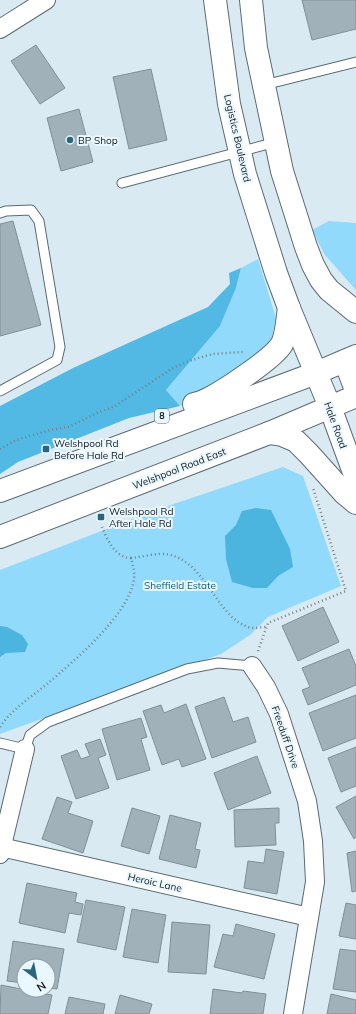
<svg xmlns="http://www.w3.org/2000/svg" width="356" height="1014" font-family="Mulish,sans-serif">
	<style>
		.green { fill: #91dafc }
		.forest { fill: #52b9e5 }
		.water { fill: #4bb4df }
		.building { fill: #a1b1ba; stroke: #809098 }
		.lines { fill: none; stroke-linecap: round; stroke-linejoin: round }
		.lane-casing { stroke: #5b6b72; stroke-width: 11 }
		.street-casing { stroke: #5b6b72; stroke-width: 20 }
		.secondary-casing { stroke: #5b6b72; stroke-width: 24 }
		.highway-casing { stroke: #5b6b72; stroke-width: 24 }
		.path { stroke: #768187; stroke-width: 2.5; stroke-dasharray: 1 3; stroke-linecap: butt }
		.lane { stroke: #fff; stroke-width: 9 }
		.street { stroke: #fff; stroke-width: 18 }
		.secondary { stroke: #fff; stroke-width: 22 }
		.highway { stroke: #fff; stroke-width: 22 }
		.poi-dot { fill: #2a647d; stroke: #e9f7fe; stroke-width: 1.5 }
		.labels { text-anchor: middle; stroke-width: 4; stroke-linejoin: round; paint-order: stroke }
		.shield { fill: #e9f7fe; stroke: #545c60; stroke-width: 1 }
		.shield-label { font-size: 9px; font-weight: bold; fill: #141a1d }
		.street-label { font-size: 10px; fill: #141a1d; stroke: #e9f7fe }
		.poi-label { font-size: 10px; fill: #141a1d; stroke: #e9f7fe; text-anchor: start }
		.park-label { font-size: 10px; fill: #075e7b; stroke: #e9f7fe }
	</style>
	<rect width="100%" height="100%" fill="#d9eaf3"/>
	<g class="green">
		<path d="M329 221 356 223V290L325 255 312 230Z"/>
		<path d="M258 259 276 318 271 341 244 369 180 406 166 390 220 326 236 288 241 268Z"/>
		<path d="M283 467 303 476 341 586 268 617 250 635 221 654 0 734V570L156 510Z"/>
	</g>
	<path class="forest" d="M241 268 236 288 220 326 166 390 180 406 129 418 18 462 0 474V406L73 368 208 307 230 284 229 273Z"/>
	<g class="water">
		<path d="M256 508 271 510 290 549 293 567 278 576 267 588H253L232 582 226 559 225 536 236 525 242 511Z"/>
		<path d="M0 626 7 627 22 635 28 644 25 652 6 653 0 657Z"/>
	</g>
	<g class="building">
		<path d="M302 0H356V29L312 40Z"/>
		<path d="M36 45 65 88 40 104 11 61Z"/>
		<path d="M151 69 167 140 129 149 113 77Z"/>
		<path d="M79 109 93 162 61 171 47 118Z"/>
		<path d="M13 221 41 325 0 336V224Z"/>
		<path d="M323 607 339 642 298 661 282 626Z"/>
		<path d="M349 649 356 666V685L308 705 302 690 310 687 302 668Z"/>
		<path d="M356 695V738L323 751 309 713Z"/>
		<path d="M224 697 233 722 248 717 256 742 212 758 195 707Z"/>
		<path d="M186 704 206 759 182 767 179 759 162 765 143 711 161 705 164 713Z"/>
		<path d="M141 718 147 737 141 739 150 770 117 780 102 729Z"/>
		<path d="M100 739 106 755 98 758 109 788 76 799 61 756 77 750 81 759 90 756 85 744Z"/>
		<path d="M356 747V786L341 792 328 758Z"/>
		<path d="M257 756 271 793 228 810 214 773Z"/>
		<path d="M356 796V837L354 839 336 807Z"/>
		<path d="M57 797 72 802 68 813 93 821 83 853 42 839Z"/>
		<path d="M132 808 160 816 149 854 121 846Z"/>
		<path d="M279 808V823H275L276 845 235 847 234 810Z"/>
		<path d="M170 815 201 823 195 849 200 850 196 868 159 859Z"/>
		<path d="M266 849 284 852 277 894 244 888 248 861 264 863Z"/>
		<path d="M356 851V891L352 892 347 853Z"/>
		<path d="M27 883 77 893 75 902 83 904 81 915 69 913 65 933 19 923Z"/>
		<path d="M86 900 125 907 116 950 77 942Z"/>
		<path d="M346 903 356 905V939L339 936Z"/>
		<path d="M132 909 166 915 158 963 123 957Z"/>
		<path d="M172 922 210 925 206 974 168 972Z"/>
		<path d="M236 924 275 934 264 979 214 967 223 934 233 936Z"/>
		<path d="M13 941 64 949 57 989 48 988V966H24V983L7 981Z"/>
		<path d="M340 949 356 951V992L333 989Z"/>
		<path d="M1 985 52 995 48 1014H0Z"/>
		<path d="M213 989 242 993 243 991 266 994 263 1014H210Z"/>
		<path d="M331 994 356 1000V1014H327Z"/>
		<path d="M120 995 152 1004 149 1014H115Z"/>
		<path d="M69 997 105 1004 103 1014H65Z"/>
	</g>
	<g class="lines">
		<defs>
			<g id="lane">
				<path d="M264 85 356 62"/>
				<path d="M122 183 276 142"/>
				<path d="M0 213 6 211 31 210 39 221 60 347 57 360 0 391"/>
				<path d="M0 743 25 749 30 735 48 722 187 669 218 663 252 666"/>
			</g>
			<g id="street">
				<path d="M0 29 46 0"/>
				<path d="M252 666 266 687 279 714 307 801 313 841 315 882 293 1014"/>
				<path d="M1 847 309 917"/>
				<path d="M0 854 25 749"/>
			</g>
			<g id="secondary">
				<path d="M215 0 229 104 245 174 276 273 289 308 330 407 356 478"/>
				<path d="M251 0 256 48 282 171 306 247 313 265 321 280 329 290 356 312"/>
				<path d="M345 361 356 390"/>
				<path d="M269 433 282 435 296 441 309 454 344 493 356 503"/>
			</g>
			<g id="highway">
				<path d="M194 404C199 403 204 401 208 399 224 391 274 358 282 344 287 333 287 320 289 308"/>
				<path d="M0 491 316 373 356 356"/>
				<path d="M0 537 269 433 356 396"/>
			</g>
		</defs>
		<use href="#lane" class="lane-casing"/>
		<use href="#street" class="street-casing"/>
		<use href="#secondary" class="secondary-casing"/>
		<use href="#highway" class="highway-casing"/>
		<g class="path">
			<path d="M0 449 16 440 50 430 68 427 97 413 115 406 173 368 192 360 212 354 243 352"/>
			<path d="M102 527C107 539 115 558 131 558"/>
			<path d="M258 651 268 623 346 591 313 488"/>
			<path d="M0 727C12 709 30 698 47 684 74 661 129 615 134 579 135 572 133 566 131 558 143 557 158 552 170 555 208 563 219 625 254 628 258 628 263 627 267 627"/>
		</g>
		<use href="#lane" class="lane"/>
		<use href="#street" class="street"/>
		<use href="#secondary" class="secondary"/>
		<use href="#highway" class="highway"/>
	</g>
	<g class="poi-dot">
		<circle cx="70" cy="140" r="4"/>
		<rect x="42" y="445" width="8" height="8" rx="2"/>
		<rect x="97" y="513" width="8" height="8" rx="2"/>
	</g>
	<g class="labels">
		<rect class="shield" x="155" y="409" width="14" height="14" rx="3"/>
		<g class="shield-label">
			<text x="162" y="419">8</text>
		</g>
		<g class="street-label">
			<text transform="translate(238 138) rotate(77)" y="4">Logistics Boulevard</text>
			<text transform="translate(336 425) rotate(70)" y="4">Hale Road</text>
			<text transform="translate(179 468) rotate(-21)" y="4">Welshpool Road East</text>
			<text transform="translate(286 737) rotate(71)" y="4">Freeduff Drive</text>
			<text transform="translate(155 882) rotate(13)" y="4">Heroic Lane</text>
		</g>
		<g class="poi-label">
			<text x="78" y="144">BP Shop</text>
			<text x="54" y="447">Welshpool Rd<tspan x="54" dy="12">Before Hale Rd</tspan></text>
			<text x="109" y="515">Welshpool Rd<tspan x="109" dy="12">After Hale Rd</tspan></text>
		</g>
		<g class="park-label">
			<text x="180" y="589">Sheffield Estate</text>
		</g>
	</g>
	<g transform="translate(36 978) rotate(148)"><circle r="19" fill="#e9f7fe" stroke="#949fa4"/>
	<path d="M0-3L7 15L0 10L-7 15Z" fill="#2a647d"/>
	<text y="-6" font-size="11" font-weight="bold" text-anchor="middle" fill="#141a1d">N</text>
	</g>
</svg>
